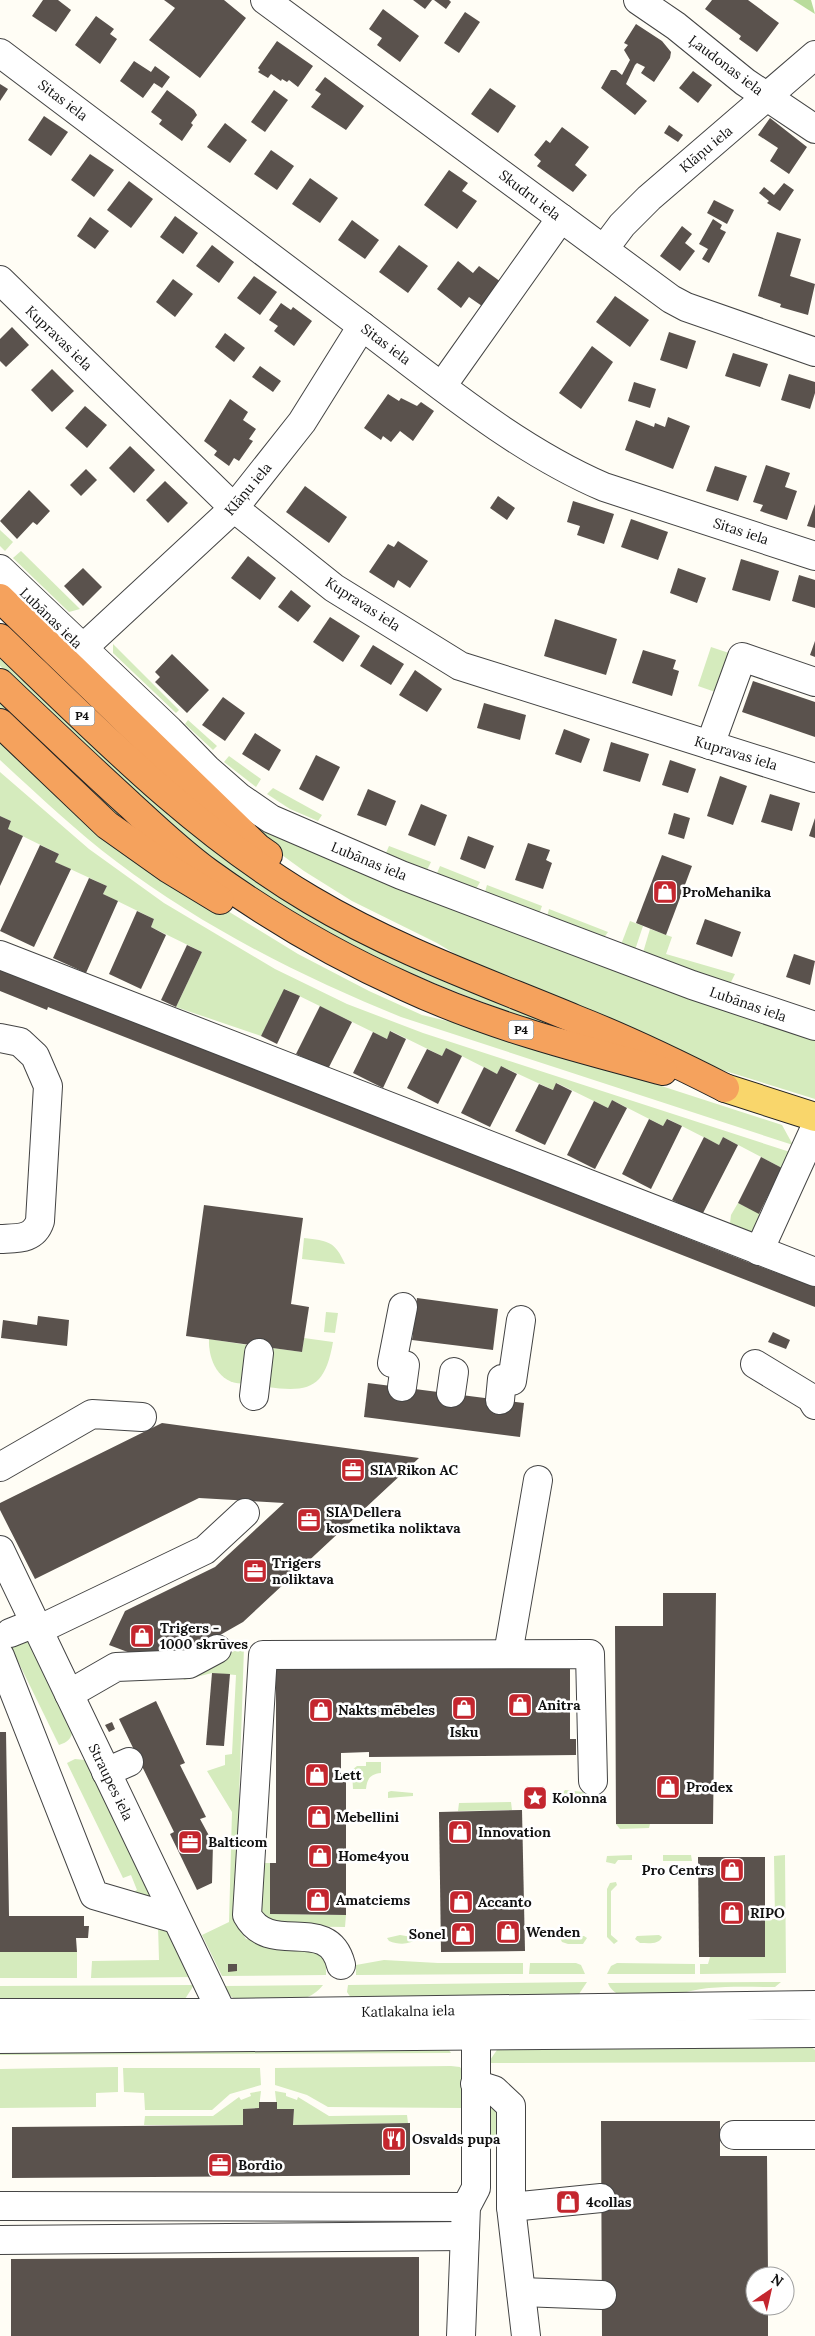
<svg xmlns="http://www.w3.org/2000/svg" width="815" height="2336" font-family="Lora,serif">
	<style>
		.green { fill: #d5ebbd }
		.forest { fill: #b9dc9c }
		.building { fill: #5a524d }
		.lines { fill: none; stroke-linecap: round; stroke-linejoin: round }
		.minor-casing { stroke: #444; stroke-width: 30 }
		.major-casing { stroke: #222; stroke-width: 30 }
		.highway-casing { stroke: #222; stroke-width: 30 }
		.minor { stroke: #fff; stroke-width: 28 }
		.major { stroke: #f9d66b; stroke-width: 28 }
		.highway { stroke: #f5a25d; stroke-width: 28 }
		.labels { text-anchor: middle; stroke-width: 5; stroke-linejoin: round; paint-order: stroke }
		.shield { fill: #fff; stroke: #585858; stroke-width: 1 }
		.shield-label { font-size: 12px; font-weight: bold; fill: #111 }
		.street-label { font-size: 14px; fill: #111; stroke: #fff }
		.poi-label { font-size: 14px; font-weight: bold; fill: #111; stroke: #fff; text-anchor: start }
	</style>
	<rect width="100%" height="100%" fill="#fffdf5"/>
	<g class="green">
		<path d="M0 530 13 542 5 551 0 546Z"/>
		<path d="M21 551 80 609 69 612 13 558Z"/>
		<path d="M113 644 179 710 176 713 113 653Z"/>
		<path d="M711 647 735 655 721 694 698 686Z"/>
		<path d="M0 654 175 818 554 1023 553 1027C437 988 324 942 225 869 144 809 72 736 0 666Z"/>
		<path d="M0 701 157 845 117 818 0 710Z"/>
		<path d="M188 720 217 746 213 750 185 724Z"/>
		<path d="M0 737 190 888 298 954 369 991 422 1015 498 1033 782 1125 793 1145 401 1017C302 977 203 927 117 862 76 831 38 795 0 760Z"/>
		<path d="M229 756 261 779 256 787 224 762Z"/>
		<path d="M0 772 89 849 164 903 275 969 347 1004 423 1033 790 1152 782 1168 723 1137 719 1145 668 1119 663 1126 612 1100 608 1108 557 1083 553 1090 501 1066 497 1074 446 1048 442 1056 391 1031 387 1039 285 989 261 1036 176 1007 202 952 151 927 154 919 103 894 107 886 55 862 59 854 8 829 11 821 0 816Z"/>
		<path d="M207 781 815 1035V1099L722 1070 482 970 437 943 352 901 304 871 253 834Z"/>
		<path d="M273 788 322 815 318 821 290 809 267 794Z"/>
		<path d="M389 846 431 862 427 870 386 853Z"/>
		<path d="M440 866 480 882 476 889 435 878Z"/>
		<path d="M487 885 542 906 538 917 485 892Z"/>
		<path d="M549 909 608 932 603 939 546 921Z"/>
		<path d="M630 921 643 926 634 953 622 946V942Z"/>
		<path d="M650 929 672 937 666 954 735 974 731 982 724 985 642 956Z"/>
		<path d="M738 1203 767 1217 753 1233 734 1227 730 1223 731 1215Z"/>
		<path d="M304 1238C328 1241 335 1241 345 1264L302 1259Z"/>
		<path d="M326 1312 338 1313 335 1333 324 1332Z"/>
		<path d="M304 1338 333 1342C325 1387 311 1393 267 1387L266 1347 302 1352Z"/>
		<path d="M209 1339 254 1346 247 1383C221 1387 208 1362 209 1339Z"/>
		<path d="M25 1638 29 1642 73 1730C71 1739 68 1742 59 1745L9 1643Z"/>
		<path d="M244 1647 239 1799 241 1931 246 1939 320 1951 326 1962V1975L222 1976 202 1935 229 1922 232 1812 207 1771 225 1765V1755L232 1754 236 1675 212 1673 184 1680 181 1674Z"/>
		<path d="M75 1759 85 1760 90 1764 152 1899 131 1893 137 1890 131 1875 123 1878 67 1763Z"/>
		<path d="M366 1762H381V1773C370 1774 367 1779 366 1789H353L352 1770 357 1766H366Z"/>
		<path d="M565 1790 583 1792 586 1796 584 1798 560 1797Z"/>
		<path d="M391 1791 413 1793V1796L388 1798V1792Z"/>
		<path d="M511 1802 512 1810 458 1811 459 1803Z"/>
		<path d="M616 1824H650L649 1828 620 1829Z"/>
		<path d="M632 1855V1860H618L615 1864 606 1862 607 1856Z"/>
		<path d="M663 1855H691L692 1861H663Z"/>
		<path d="M785 1855 786 1973 700 1974V1964H708L710 1957H765V1920L775 1919 774 1856Z"/>
		<path d="M262 1863H270V1914L346 1915 345 1927 280 1926 270 1922 261 1913 256 1875Z"/>
		<path d="M616 1882 617 1885 611 1891V1935L618 1941 614 1944 607 1937V1889L610 1883Z"/>
		<path d="M158 1925 169 1928 195 1977 91 1978 92 1961 159 1960Z"/>
		<path d="M400 1935 418 1938C410 1945 399 1945 389 1941L387 1938Z"/>
		<path d="M659 1935 662 1937C659 1945 648 1943 640 1943L635 1939 637 1936Z"/>
		<path d="M563 1936H584L587 1938 583 1944H568L562 1942 560 1938Z"/>
		<rect x="0" y="1952" width="77" height="26"/>
		<path d="M384 1960 438 1963H523V1974L356 1975V1965Z"/>
		<path d="M530 1963H576L581 1965 585 1974H529Z"/>
		<path d="M617 1963 695 1964V1974H607L611 1966Z"/>
		<path d="M587 1982 579 1994 571 1998H351L347 1992 348 1985Z"/>
		<path d="M781 1982 775 1987C753 1987 731 1986 709 1988 687 1990 618 2012 608 1983Z"/>
		<path d="M194 1985 185 1999 174 2001H0V1986Z"/>
		<path d="M323 1985C309 2004 284 2001 262 2001 255 2001 246 2002 239 2000 231 1998 226 1993 222 1986Z"/>
		<path d="M0 2043 446 2046 451 2053 0 2055Z"/>
		<path d="M809 2045 815 2050V2062L488 2063 499 2047Z"/>
		<path d="M451 2066 460 2067 466 2077 463 2108 328 2107 307 2095 275 2085V2068Z"/>
		<path d="M118 2067V2092L96 2093V2107L0 2108V2069Z"/>
		<path d="M123 2068H260L261 2085 230 2094 212 2110H145L144 2093 124 2092Z"/>
		<path d="M261 2091 259 2108 243 2109V2125H144L145 2116H213L239 2097 241 2100 251 2096 250 2093Z"/>
		<path d="M275 2091 286 2093V2096L297 2100 298 2097 329 2116 407 2115 408 2123 293 2125 294 2109H277Z"/>
		<path d="M494 2108 498 2114 497 2142H484L488 2109Z"/>
	</g>
	<path class="forest" d="M793 0H811L815 14Z"/>
	<g class="building">
		<path d="M43 0H58L71 10 56 32 32 16Z"/>
		<path d="M164 0H224L246 18 200 78 149 40 175 8Z"/>
		<path d="M413 0H432L425 9Z"/>
		<path d="M434 0H449L451 2 446 9Z"/>
		<path d="M712 0H748L779 23 757 52 739 39 741 36 705 9Z"/>
		<path d="M383 9 419 36 400 62 377 45 382 38 369 29Z"/>
		<path d="M465 12 480 22 459 53 444 43Z"/>
		<path d="M96 16 114 29 110 34 117 39 100 64 75 45Z"/>
		<path d="M636 24 662 41 671 52 670 58 654 82 641 73 645 67 637 63 635 65 626 84 647 101 635 115 601 88 611 70H616L622 75 630 60 624 50 628 45 624 43Z"/>
		<path d="M277 41 313 66 298 87 289 80 287 82 282 79 281 81 271 74 268 78 258 72 260 70 258 68Z"/>
		<path d="M134 61 151 72 155 66 170 77 162 88 154 83 143 98 120 81Z"/>
		<path d="M693 71 712 85 698 103 679 88Z"/>
		<path d="M325 77 364 106 346 130 311 107 321 94 315 90Z"/>
		<path d="M0 84 8 89 0 101Z"/>
		<path d="M490 88 516 106 498 133 471 114Z"/>
		<path d="M167 90 194 110 197 115 191 123 193 125 182 141 159 124 162 120 151 112Z"/>
		<path d="M274 90 288 100 265 132 251 122Z"/>
		<path d="M44 116 68 132 51 156 28 140Z"/>
		<path d="M770 118 807 147 789 174 770 161 778 148 758 135Z"/>
		<path d="M225 123 247 140 230 163 207 147Z"/>
		<path d="M669 125 683 135 678 142 664 133Z"/>
		<path d="M562 127 589 147 575 165 587 175 573 192 537 166 541 161 534 155 546 140 550 143Z"/>
		<path d="M271 150 294 166 277 190 254 174Z"/>
		<path d="M90 154 114 170 94 197 71 180Z"/>
		<path d="M449 170 468 183 462 191 477 201 457 229 424 205Z"/>
		<path d="M310 178 338 198 320 223 292 204Z"/>
		<path d="M129 181 153 199 131 228 107 210Z"/>
		<path d="M784 183 794 190 780 211 767 203 769 201 759 193 764 187 774 195Z"/>
		<path d="M714 200 734 210 727 224 707 213Z"/>
		<path d="M175 216 198 233 183 254 160 237Z"/>
		<path d="M90 217 109 231 95 249 77 236Z"/>
		<path d="M713 219 722 225 720 229 726 232 709 263 702 259 708 249 699 244Z"/>
		<path d="M352 220 379 240 365 259 338 240Z"/>
		<path d="M682 226 692 234 685 243 695 251 680 271 660 256Z"/>
		<path d="M777 232 801 239 790 276 815 284 808 315 780 307 781 304 758 296Z"/>
		<path d="M212 245 234 262 219 283 196 266Z"/>
		<path d="M399 245 428 266 408 293 379 272Z"/>
		<path d="M458 261 473 273 479 266 501 282 482 306 469 297 461 308 437 289Z"/>
		<path d="M254 276 277 292 260 315 237 298Z"/>
		<path d="M173 279 193 294 175 317 156 302Z"/>
		<path d="M615 296 649 320 630 347 596 322Z"/>
		<path d="M281 303 291 310 293 307 312 321 294 346 274 331 278 326 269 320Z"/>
		<path d="M12 327 29 345 6 367 0 361V339Z"/>
		<path d="M669 332 696 341 687 369 660 360Z"/>
		<path d="M225 333 245 348 234 362 215 347Z"/>
		<path d="M592 346 613 362 581 409 559 393Z"/>
		<path d="M733 353 768 364 760 387 725 376Z"/>
		<path d="M260 366 281 381 273 392 252 377Z"/>
		<path d="M52 369 74 391 52 412 31 390Z"/>
		<path d="M789 374 815 382V393L810 409 781 400Z"/>
		<path d="M634 382 656 389 650 408 628 401Z"/>
		<path d="M388 394 399 401 401 398 417 406 421 402 434 411 413 441 400 431 391 442 383 436 381 440 364 428Z"/>
		<path d="M230 399 248 412 243 420 256 429 249 439 253 441 239 461 234 458 229 466 214 455 217 451 204 441Z"/>
		<path d="M85 406 107 425 87 448 65 428Z"/>
		<path d="M668 417 690 426 673 469 625 450 636 420 654 427 655 423 665 427Z"/>
		<path d="M130 446 155 470 134 493 109 468Z"/>
		<path d="M766 465 790 473 785 487 797 491 787 520 760 511 763 505 753 502Z"/>
		<path d="M715 466 747 476 738 501 706 491Z"/>
		<path d="M86 469 97 480 81 496 70 485Z"/>
		<path d="M165 481 188 503 168 523 146 500Z"/>
		<path d="M305 486 347 517 329 543 286 512Z"/>
		<path d="M29 490 50 511 37 525 33 522 17 539 0 521Z"/>
		<path d="M498 496 515 508 507 520 490 508Z"/>
		<path d="M573 501 614 514 604 544 577 535 580 526 567 522Z"/>
		<path d="M815 504V528L807 526Z"/>
		<path d="M631 519 668 532 658 560 621 547Z"/>
		<path d="M398 541 428 561 410 588 398 580 394 588 369 572 388 544 394 547Z"/>
		<path d="M248 556 276 578 260 600 231 578Z"/>
		<path d="M741 559 779 571 770 601 732 590Z"/>
		<path d="M83 568 102 587 83 606 64 586Z"/>
		<path d="M678 568 706 578 697 603 670 593Z"/>
		<path d="M799 575 815 580V608L792 601Z"/>
		<path d="M291 590 311 606 298 622 278 607Z"/>
		<path d="M330 617 360 636 343 662 313 642Z"/>
		<path d="M555 619 617 639 606 675 544 656Z"/>
		<path d="M815 641V657L810 655Z"/>
		<path d="M373 645 404 664 391 685 360 666Z"/>
		<path d="M643 650 676 660 673 669 679 671 672 696 632 683Z"/>
		<path d="M172 654 209 690 187 713 155 682 160 677 155 672Z"/>
		<path d="M415 670 442 689 427 712 399 695Z"/>
		<path d="M753 681 815 702V737L742 712Z"/>
		<path d="M223 697 245 713 225 741 202 725Z"/>
		<path d="M484 703 526 715 520 740 477 728Z"/>
		<path d="M564 729 590 739 581 763 555 754Z"/>
		<path d="M255 733 281 750 269 771 242 754Z"/>
		<path d="M611 742 649 754 640 782 603 771Z"/>
		<path d="M316 755 340 767 323 801 299 789Z"/>
		<path d="M670 760 696 769 688 793 662 785Z"/>
		<path d="M720 776 747 786 733 825 707 816Z"/>
		<path d="M368 789 396 801 386 826 357 815Z"/>
		<path d="M770 794 800 803 792 831 761 822Z"/>
		<path d="M421 804 447 815 435 846 408 835Z"/>
		<path d="M674 813 690 818 684 839 668 834Z"/>
		<path d="M0 816 11 821 8 829 23 836 0 886Z"/>
		<path d="M815 818V838L809 836Z"/>
		<path d="M468 836 494 846 485 869 460 859Z"/>
		<path d="M528 843 550 850 546 860 552 863 543 889 515 880Z"/>
		<path d="M40 845 59 854 55 862 71 869 34 947 0 931Z"/>
		<path d="M662 855 692 866 666 935 636 923Z"/>
		<path d="M89 878 107 886 103 894 118 901 86 973 53 958Z"/>
		<path d="M137 911 154 919 151 927 166 935 141 989 109 974Z"/>
		<path d="M705 919 741 932 732 957 696 944Z"/>
		<path d="M187 945 202 952 176 1007 161 1000Z"/>
		<path d="M794 954 815 961 810 985 786 977Z"/>
		<path d="M0 968 753 1264 815 1287V1307L48 1007 47 1010 0 991Z"/>
		<path d="M284 989 300 996 277 1044 261 1036Z"/>
		<path d="M320 1006 352 1022 328 1069 296 1054Z"/>
		<path d="M390 1031 406 1039 383 1088 353 1073 373 1032 387 1039Z"/>
		<path d="M446 1048 462 1056 438 1104 407 1088 427 1049 442 1056Z"/>
		<path d="M501 1066 517 1074 490 1127 461 1113 484 1067 497 1074Z"/>
		<path d="M556 1083 572 1091 545 1145 515 1131 539 1084 553 1090Z"/>
		<path d="M612 1100 627 1108 595 1169 567 1155 594 1101 608 1108Z"/>
		<path d="M649 1119 663 1126 667 1119 682 1126 651 1189 622 1174Z"/>
		<path d="M704 1137 719 1145 723 1137 738 1145 702 1215 672 1200Z"/>
		<path d="M761 1157 782 1168 759 1214 738 1203Z"/>
		<path d="M204 1205 303 1218 291 1304 309 1307 302 1352 186 1336Z"/>
		<path d="M417 1298 498 1309 493 1350 412 1340Z"/>
		<path d="M38 1316 69 1320 67 1346 1 1338 3 1320 37 1325Z"/>
		<path d="M773 1332 790 1340 786 1349 768 1342Z"/>
		<path d="M368 1383 524 1403 520 1437 364 1417Z"/>
		<path d="M162 1423 419 1458 243 1622 185 1655 149 1660 109 1645 125 1611 215 1567 284 1503 199 1498 35 1579 0 1510V1503Z"/>
		<path d="M663 1593H716L713 1824H616L615 1626H663Z"/>
		<path d="M570 1668V1739H576V1755L369 1757V1752L341 1753V1780L346 1781V1915L270 1914V1863H276V1669Z"/>
		<path d="M212 1673 230 1674 224 1746 206 1745Z"/>
		<path d="M156 1701 185 1763 180 1765 206 1817 200 1819 213 1843 212 1883 197 1890 170 1834 174 1832 119 1719Z"/>
		<path d="M112 1722 115 1729 109 1732 105 1725Z"/>
		<path d="M0 1732H6L9 1916H84V1926H89L88 1938H76L77 1952H0Z"/>
		<path d="M522 1810 525 1951 441 1952 439 1812Z"/>
		<path d="M698 1857H765V1957H699Z"/>
		<path d="M228 1964H237V1971L228 1972Z"/>
		<path d="M259 2102H277V2109H294L293 2125 410 2123V2175L12 2178V2127L243 2125V2109L259 2108Z"/>
		<path d="M601 2121H720V2156H767L768 2276H755V2306H768V2336H602Z"/>
		<path d="M419 2257V2336H11V2259Z"/>
	</g>
	<g class="lines">
		<defs>
			<g id="minor">
				<path d="M265 0 671 299 686 307 815 352"/>
				<path d="M638 0 676 26 745 82 815 129"/>
				<path d="M0 53C117 141 233 229 350 317 429 376 513 448 604 487L815 556"/>
				<path d="M604 249 622 225 649 198 815 55"/>
				<path d="M0 280 234 508 334 588 460 666 815 778"/>
				<path d="M442 386 561 218"/>
				<path d="M0 569 169 730 207 769 239 797 271 819 401 875 692 985 815 1026"/>
				<path d="M83 648 234 508 302 422 362 326"/>
				<path d="M710 745 742 657 815 682"/>
				<path d="M0 955 815 1272"/>
				<path d="M0 1038 20 1042 35 1056 48 1086 40 1221C34 1240 17 1238 0 1239"/>
				<path d="M759 1251 815 1128"/>
				<path d="M392 1363 403 1307"/>
				<path d="M755 1364 811 1398 815 1405"/>
				<path d="M512 1381 521 1320"/>
				<path d="M402 1387 405 1365"/>
				<path d="M451 1393 454 1372"/>
				<path d="M254 1396 259 1353"/>
				<path d="M500 1400 502 1379"/>
				<path d="M0 1467 92 1414 142 1417"/>
				<path d="M0 1550 222 2013"/>
				<path d="M38 1630 205 1550 245 1513"/>
				<path d="M10 1633 35 1623"/>
				<path d="M508 1654 538 1480"/>
				<path d="M0 1656 94 1895 176 1919"/>
				<path d="M69 1694 116 1667 189 1664 217 1649"/>
				<path d="M106 1772 129 1762"/>
				<path d="M341 1965C328 1913 270 1958 247 1915L263 1655 590 1654 593 1781"/>
				<path d="M0 2013H222L815 2005"/>
				<path d="M0 2039 815 2033"/>
				<path d="M475 2084 494 2090 511 2106V2207L526 2336"/>
				<path d="M734 2135H815"/>
				<path d="M0 2206 466 2207"/>
				<path d="M511 2207 601 2198"/>
				<path d="M0 2240 465 2236"/>
				<path d="M521 2292 602 2295"/>
				<path d="M461 2336 466 2207 476 2188V2018"/>
			</g>
			<path id="major" d="M725 1088 815 1117"/>
			<g id="highway">
				<path d="M0 598 258 848 268 855"/>
				<path d="M0 638C98 732 193 830 311 900 395 950 486 982 575 1019 626 1039 676 1063 725 1088"/>
				<path d="M0 683C43 724 85 764 129 804 155 828 180 852 209 873 270 917 337 956 406 987 488 1025 576 1048 663 1071"/>
				<path d="M0 723 107 825 169 869 220 900"/>
			</g>
		</defs>
		<use href="#minor" class="minor-casing"/>
		<use href="#major" class="major-casing"/>
		<use href="#highway" class="highway-casing"/>
		<use href="#minor" class="minor"/>
		<use href="#major" class="major"/>
		<use href="#highway" class="highway"/>
	</g>
	<defs>
		<symbol id="shop-square" viewBox="-11 -11 22 22"><rect x="-9" y="-9" width="18" height="18" rx="4" fill="#c4262e" stroke="#fff"/><path d="M-5-2.5h2.3a2.7 3.5 0 0 1 5.4 0H5L5.5 6h-11ZM-1.5-2.5h3a1.5 2.3 0 0 0-3 0Z" fill="#fff"/></symbol>
		<symbol id="office-square" viewBox="-11 -11 22 22"><rect x="-9" y="-9" width="18" height="18" rx="4" fill="#c4262e" stroke="#fff"/><path d="M-6-3h4V-5.5h4V-3h4V5H-6ZM-1-4.5V-3h2v-1.5ZM-6 0V1H6V0Z" fill="#fff"/></symbol>
		<symbol id="sight-square" viewBox="-11 -11 22 22"><rect x="-9" y="-9" width="18" height="18" rx="4" fill="#c4262e" stroke="#fff"/><path d="M0-6L1.8-2.2L6-1.7L2.9 1.2L3.7 5.4L0 3.3L-3.7 5.4L-2.9 1.2L-6-1.7L-1.8-2.2Z" fill="#fff"/></symbol>
		<symbol id="restaurant-square" viewBox="-11 -11 22 22"><rect x="-9" y="-9" width="18" height="18" rx="4" fill="#c4262e" stroke="#fff"/><path d="M-5-6h1v4h1v-4h1v4h1v-4h1v5L-1.5 .5V6h-2V.5L-5-1ZM5-6V6H3V1.5H1.5Q1.5-4 5-6Z" fill="#fff"/></symbol>
	</defs>
	<g fill-rule="evenodd">
		<use href="#shop-square" x="651" y="878" width="28" height="28"/>
		<use href="#office-square" x="339" y="1456" width="28" height="28"/>
		<use href="#office-square" x="295" y="1506" width="28" height="28"/>
		<use href="#office-square" x="241" y="1557" width="28" height="28"/>
		<use href="#shop-square" x="128" y="1622" width="28" height="28"/>
		<use href="#shop-square" x="506" y="1691" width="28" height="28"/>
		<use href="#shop-square" x="450" y="1694" width="28" height="28"/>
		<use href="#shop-square" x="307" y="1696" width="28" height="28"/>
		<use href="#shop-square" x="303" y="1761" width="28" height="28"/>
		<use href="#shop-square" x="654" y="1773" width="28" height="28"/>
		<use href="#sight-square" x="521" y="1784" width="28" height="28"/>
		<use href="#shop-square" x="305" y="1803" width="28" height="28"/>
		<use href="#shop-square" x="446" y="1818" width="28" height="28"/>
		<use href="#office-square" x="176" y="1828" width="28" height="28"/>
		<use href="#shop-square" x="306" y="1842" width="28" height="28"/>
		<use href="#shop-square" x="718" y="1856" width="28" height="28"/>
		<use href="#shop-square" x="304" y="1886" width="28" height="28"/>
		<use href="#shop-square" x="447" y="1888" width="28" height="28"/>
		<use href="#shop-square" x="718" y="1899" width="28" height="28"/>
		<use href="#shop-square" x="494" y="1918" width="28" height="28"/>
		<use href="#shop-square" x="449" y="1920" width="28" height="28"/>
		<use href="#restaurant-square" x="380" y="2125" width="28" height="28"/>
		<use href="#office-square" x="206" y="2151" width="28" height="28"/>
		<use href="#shop-square" x="554" y="2188" width="28" height="28"/>
	</g>
	<g class="labels">
		<g class="shield">
			<rect x="69.5" y="706.5" width="25" height="19" rx="4"/>
			<rect x="508.5" y="1020.5" width="25" height="19" rx="4"/>
		</g>
		<g class="shield-label">
			<text x="82" y="720">P4</text>
			<text x="521" y="1034">P4</text>
		</g>
		<g class="street-label">
			<text transform="translate(726 65) rotate(37)" y="5">Ļaudonas iela</text>
			<text transform="translate(63 100) rotate(37)" y="5">Sitas iela</text>
			<text transform="translate(706 149) rotate(-40)" y="5">Klāņu iela</text>
			<text transform="translate(530 195) rotate(37)" y="5">Skudru iela</text>
			<text transform="translate(59 338) rotate(44)" y="5">Kupravas iela</text>
			<text transform="translate(386 344) rotate(37)" y="5">Sitas iela</text>
			<text transform="translate(248 489) rotate(-50)" y="5">Klāņu iela</text>
			<text transform="translate(741 531) rotate(18)" y="5">Sitas iela</text>
			<text transform="translate(363 604) rotate(33)" y="5">Kupravas iela</text>
			<text transform="translate(51 618) rotate(44)" y="5">Lubānas iela</text>
			<text transform="translate(736 753) rotate(17)" y="5">Kupravas iela</text>
			<text transform="translate(369 861) rotate(22)" y="5">Lubānas iela</text>
			<text transform="translate(748 1004) rotate(19)" y="5">Lubānas iela</text>
			<text transform="translate(111 1782) rotate(64)" y="5">Straupes iela</text>
			<text transform="translate(408 2011) rotate(-1)" y="5">Katlakalna iela</text>
		</g>
		<g class="poi-label">
			<text x="682" y="897">ProMehanika</text>
			<text x="370" y="1475">SIA Rikon AC</text>
			<text x="326" y="1517">SIA Dellera<tspan x="326" dy="16">kosmetika noliktava</tspan></text>
			<text x="272" y="1568">Trigers<tspan x="272" dy="16">noliktava</tspan></text>
			<text x="160" y="1633">Trigers -<tspan x="160" dy="16">1000 skrūves</tspan></text>
			<text x="538" y="1710">Anitra</text>
			<text x="338" y="1715">Nakts mēbeles</text>
			<text x="464" y="1737" text-anchor="middle">Isku</text>
			<text x="334" y="1780">Lett</text>
			<text x="686" y="1792">Prodex</text>
			<text x="552" y="1803">Kolonna</text>
			<text x="336" y="1822">Mebellini</text>
			<text x="478" y="1837">Innovation</text>
			<text x="208" y="1847">Balticom</text>
			<text x="338" y="1861">Home4you</text>
			<text x="714" y="1875" text-anchor="end">Pro Centrs</text>
			<text x="336" y="1905">Amatciems</text>
			<text x="478" y="1907">Accanto</text>
			<text x="750" y="1918">RIPO</text>
			<text x="526" y="1937">Wenden</text>
			<text x="446" y="1939" text-anchor="end">Sonel</text>
			<text x="412" y="2144">Osvalds pupa</text>
			<text x="238" y="2170">Bordio</text>
			<text x="586" y="2207">4collas</text>
		</g>
	</g>
	<g transform="translate(770 2291) rotate(34)"><circle r="24" fill="#ffffff" stroke="#a0a0a0"/>
	<path d="M0-4L9 19L0 12L-9 19Z" fill="#c4262e"/>
	<text y="-8" font-size="14" font-weight="bold" text-anchor="middle" fill="#111111">N</text>
	</g>
</svg>
